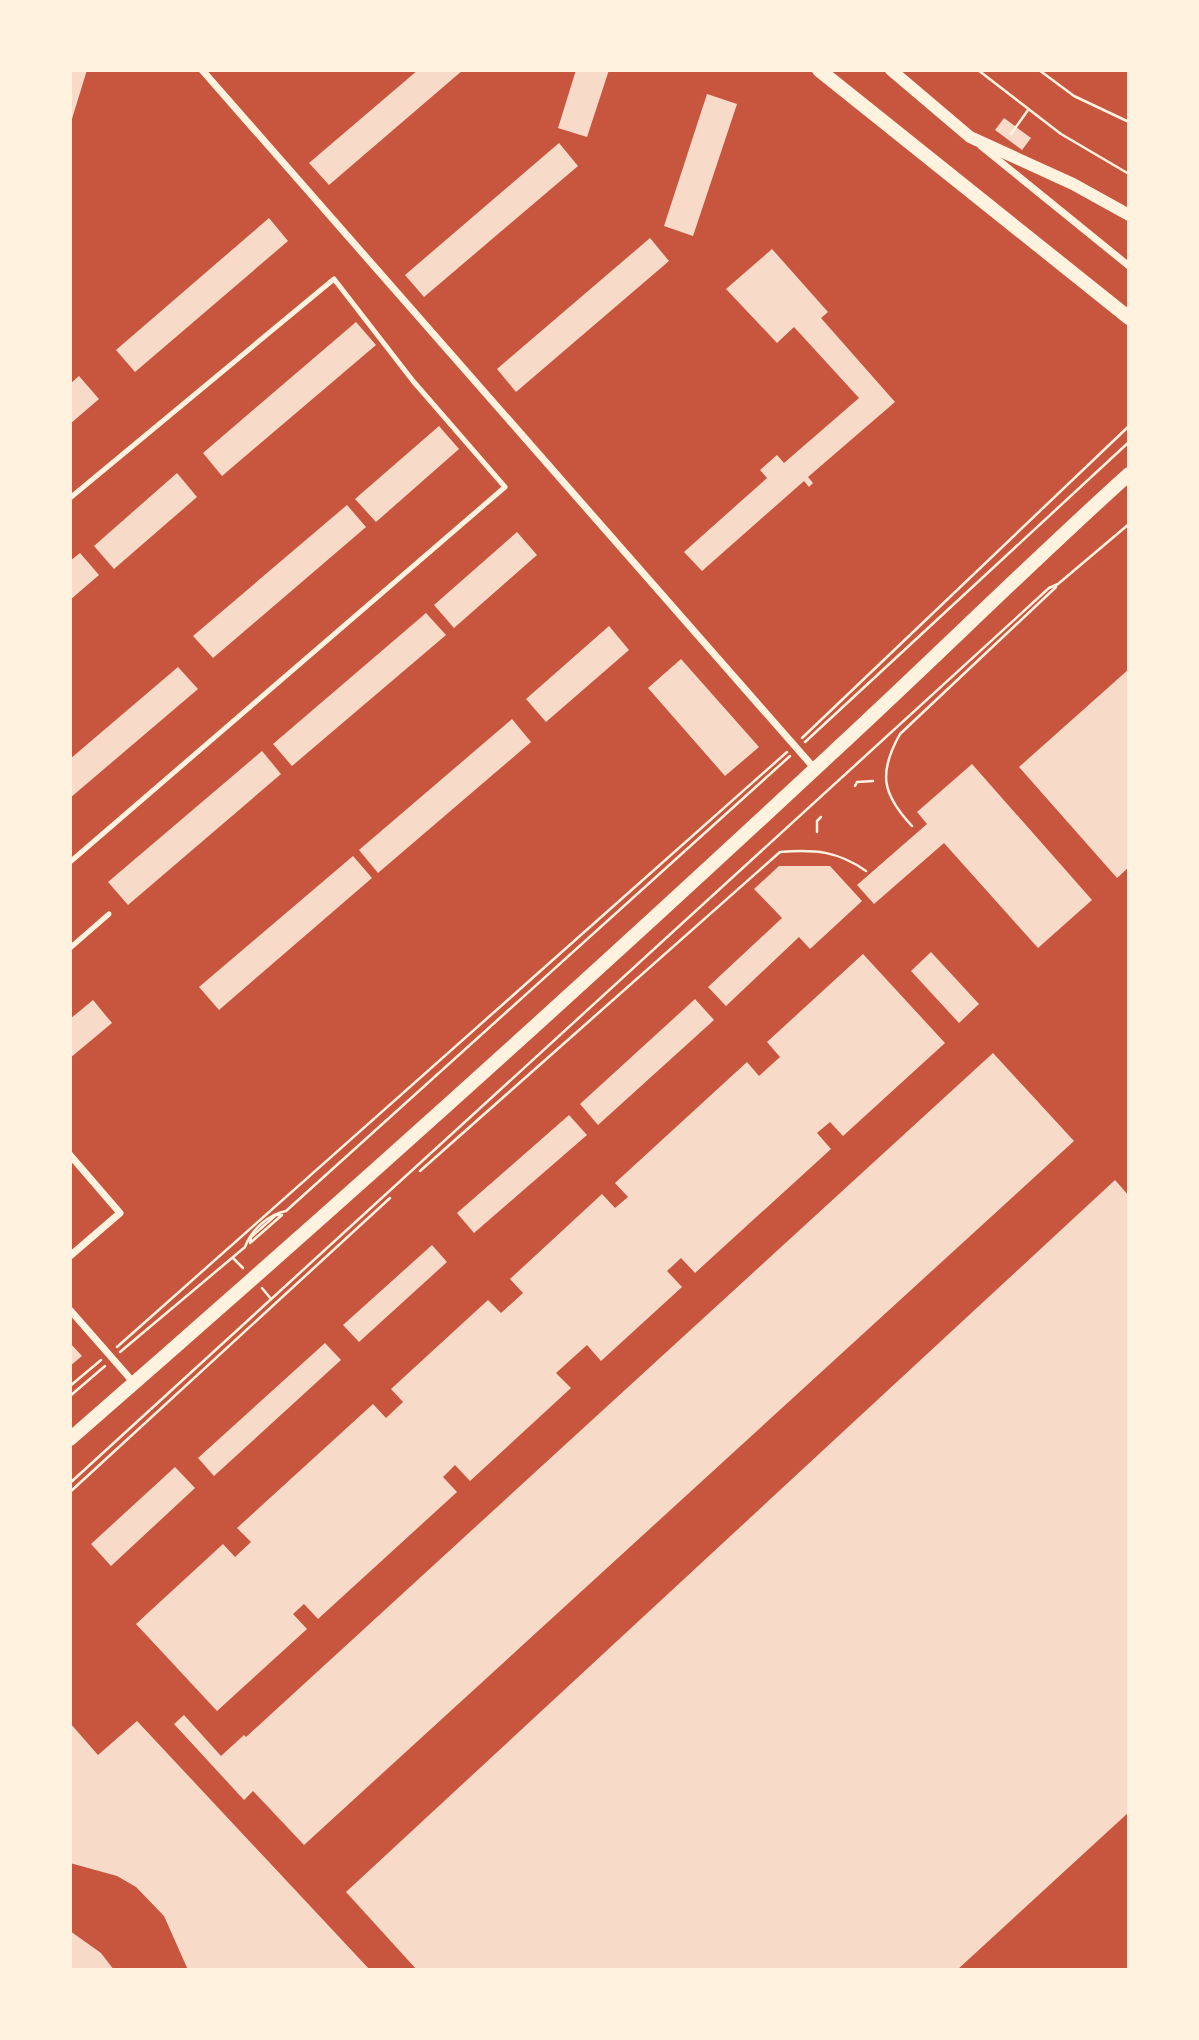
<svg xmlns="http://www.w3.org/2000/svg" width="1199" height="2040" font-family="Literata,serif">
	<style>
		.building { fill: #f7dbc8 }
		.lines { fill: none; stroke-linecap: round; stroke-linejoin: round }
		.path { stroke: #fff3e0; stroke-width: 2.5 }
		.service { stroke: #fff3e0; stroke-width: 5 }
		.minor { stroke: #fff3e0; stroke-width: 7 }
		.tertiary { stroke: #fff3e0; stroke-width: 12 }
		.secondary { stroke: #fff3e0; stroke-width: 14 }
	</style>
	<rect width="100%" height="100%" fill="#c8553d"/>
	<g class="building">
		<path d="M70 70H87L71 122H70Z"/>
		<path d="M418 70H463L329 185 309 163Z"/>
		<path d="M576 70H609L587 137 558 128Z"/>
		<path d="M707 94 737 104 693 236 664 226Z"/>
		<path d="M1004 118 1031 138 1022 150 995 130Z"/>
		<path d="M559 143 578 166 424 297 405 275Z"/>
		<path d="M269 218 288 241 135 372 116 350Z"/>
		<path d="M650 238 669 261 516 392 497 369Z"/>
		<path d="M772 249 828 312 821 318 895 402 808 477 813 483 809 487 804 481 702 571 684 552 767 478 760 470 777 455 784 463 859 398 794 327 777 343 726 289Z"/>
		<path d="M356 322 376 345 222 476 203 453Z"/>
		<path d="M79 376 99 399 70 424V384Z"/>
		<path d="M439 426 459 449 376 522 355 499Z"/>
		<path d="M177 473 197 497 114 569 94 546Z"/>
		<path d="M347 505 366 527 213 658 193 636Z"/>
		<path d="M517 532 537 555 454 628 434 605Z"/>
		<path d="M80 553 99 575 70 600V561Z"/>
		<path d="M426 613 446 635 292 766 273 744Z"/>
		<path d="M609 626 629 650 546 722 526 699Z"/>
		<path d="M681 659 759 747 725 776 648 688Z"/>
		<path d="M178 667 198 689 70 798V759Z"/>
		<path d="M1129 669V867L1117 878 1019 767Z"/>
		<path d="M512 719 531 742 378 873 359 850Z"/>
		<path d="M262 751 281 774 128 905 108 882Z"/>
		<path d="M972 764 1092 900 1038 948 944 843 874 904 857 885 927 824 917 812Z"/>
		<path d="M353 856 372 878 219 1010 199 987Z"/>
		<path d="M779 866H830L862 901 810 949 799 937 726 1006 708 987 782 918 754 889Z"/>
		<path d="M931 952 979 1004 959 1023 911 971Z"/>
		<path d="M863 954 945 1043 843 1136 830 1122 817 1133 831 1149 695 1273 681 1258 667 1271 682 1287 601 1361 587 1345 556 1373 571 1388 470 1481 455 1465 443 1477 457 1492 318 1619 304 1604 293 1614 307 1629 217 1711 136 1624 223 1544 235 1557 251 1542 237 1528 373 1404 386 1418 403 1402 391 1389 488 1300 501 1313 523 1293 510 1279 602 1194 615 1208 628 1197 615 1183 747 1062 759 1076 780 1057 767 1042Z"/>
		<path d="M695 999 714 1020 598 1125 580 1104Z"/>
		<path d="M93 1000 112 1023 70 1058V1019Z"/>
		<path d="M993 1053 1074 1141 304 1845 253 1791 244 1800 174 1724 184 1715 221 1756 244 1735 246 1737Z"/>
		<path d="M569 1115 587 1135 474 1233 457 1213Z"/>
		<path d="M1115 1180 1129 1196V1812L957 1970H417L346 1892Z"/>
		<path d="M432 1245 447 1262 359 1342 343 1325Z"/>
		<path d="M70 1343 82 1356 70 1366Z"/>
		<path d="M325 1343 341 1360 214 1476 198 1458Z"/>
		<path d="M175 1467 195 1488 111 1566 91 1544Z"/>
		<path d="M137 1721 370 1970H188L164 1916 136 1887 117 1876 70 1863V1723L98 1755Z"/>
		<path d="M70 1931 101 1953 114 1970H70Z"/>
	</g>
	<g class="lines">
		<g class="path">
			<path d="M978 70 1061 134 1129 174"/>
			<path d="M1039 70 1074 96 1129 122"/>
			<path d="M1011 134 1028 110"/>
			<path d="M802 738 1129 426"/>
			<path d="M805 742 1129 442"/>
			<path d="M855 786 857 782 873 781"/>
			<path d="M912 826C882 794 878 773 900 734L1056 587"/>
			<path d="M817 832V821L821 817"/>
			<path d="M420 1171 780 852C814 849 838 851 866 871"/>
			<path d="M276 1215H282L250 1243 251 1237Z"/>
			<path d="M233 1258 243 1268"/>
			<path d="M262 1288 271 1299"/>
			<path d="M117 1347 787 752"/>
			<path d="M120 1352 245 1247C251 1230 269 1214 286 1211L790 756"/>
			<path d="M70 1386 101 1360"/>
			<path d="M70 1396 105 1366"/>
			<path d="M70 1483 1049 588 1058 584 1129 524"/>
			<path d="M70 1492 390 1198"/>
		</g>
		<g class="service">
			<path d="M70 498 334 279 413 381 505 487 70 862"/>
			<path d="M70 948 109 914"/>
		</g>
		<g class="minor">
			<path d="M202 70 815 769"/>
			<path d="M981 146 1129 266"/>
			<path d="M70 1155 120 1213 70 1256"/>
			<path d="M70 1310 134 1383"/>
		</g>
		<path class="tertiary" d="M891 70 970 137 1073 184 1129 215"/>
		<g class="secondary">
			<path d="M819 70 1129 318"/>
			<path d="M70 1439C327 1215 581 987 830 755 931 662 1027 566 1129 474"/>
		</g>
	</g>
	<rect width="1199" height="2040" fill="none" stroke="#fff3e0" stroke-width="144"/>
</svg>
